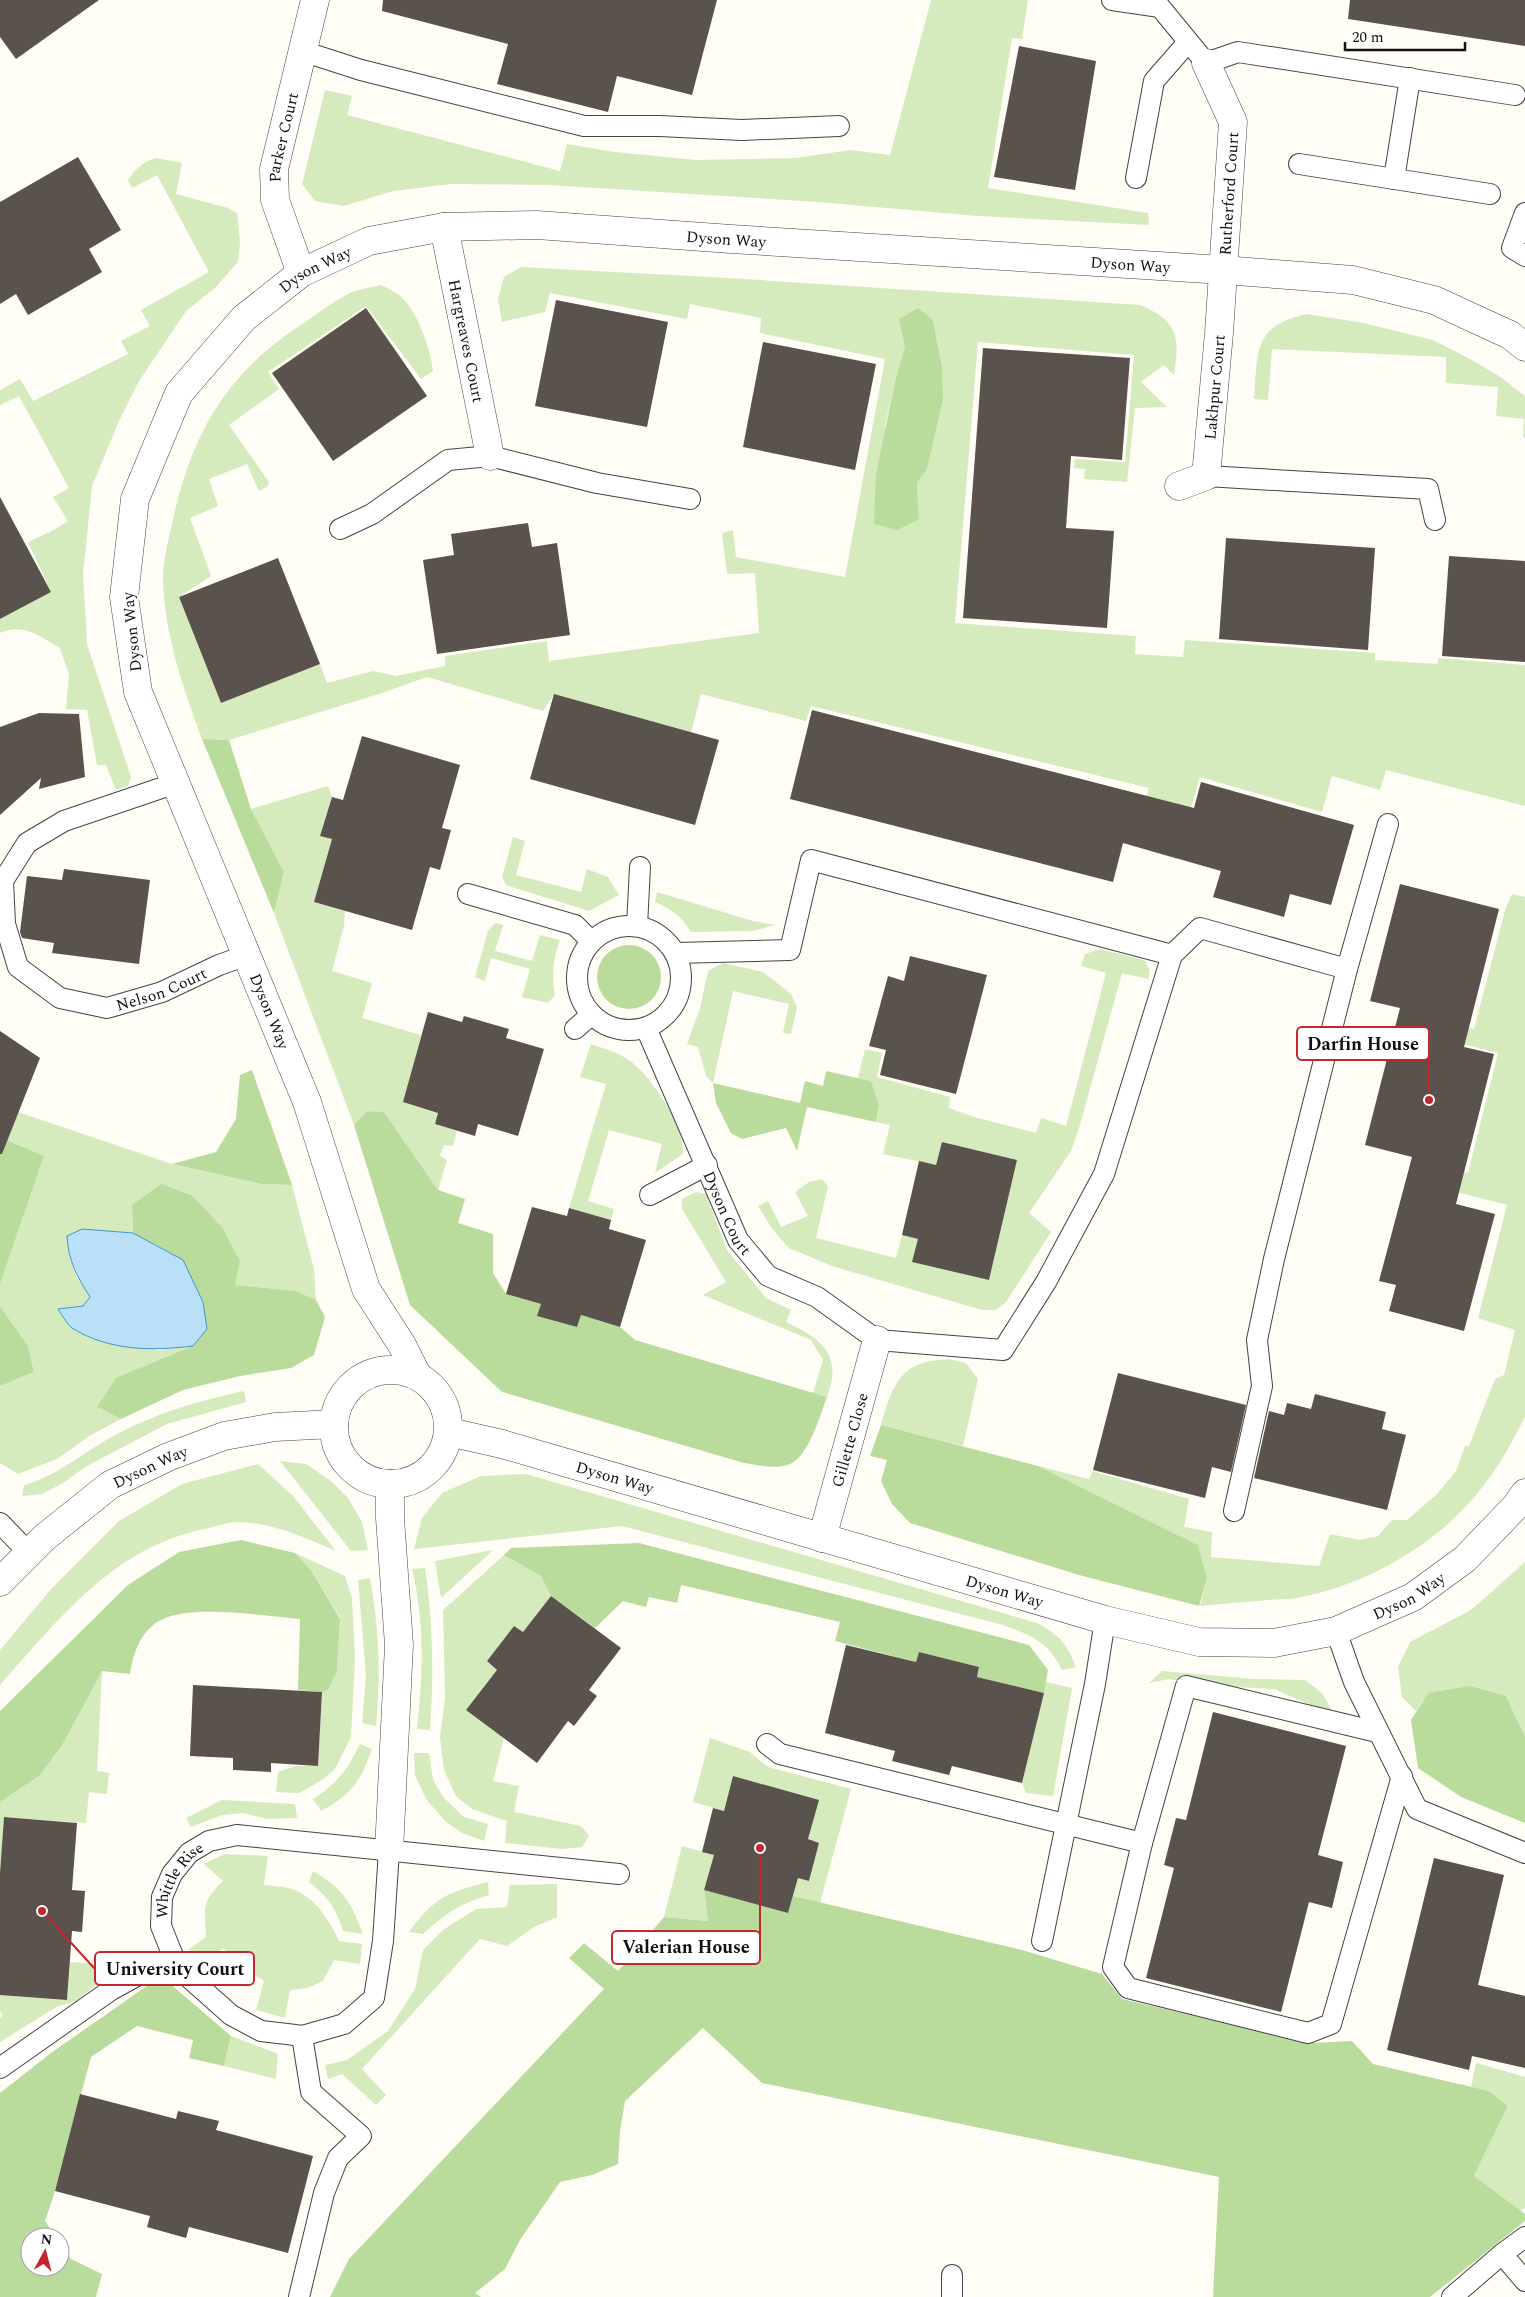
<svg xmlns="http://www.w3.org/2000/svg" width="1525" height="2297" font-family="Spectral,serif">
	<style>
		.green { fill: #d5ebbd; fill-rule: evenodd }
		.forest { fill: #b9dc9c }
		.water { fill: #b9e0f7; stroke: #3f96cf }
		.building { fill: #5a524d }
		.lines { fill: none; stroke-linecap: round; stroke-linejoin: round }
		.service-casing { stroke: #444; stroke-width: 22 }
		.minor-casing { stroke: #444; stroke-width: 29 }
		.tertiary-casing { stroke: #444; stroke-width: 29 }
		.service { stroke: #fff; stroke-width: 20 }
		.minor { stroke: #fff; stroke-width: 28 }
		.tertiary { stroke: #fff; stroke-width: 28 }
		.labels { text-anchor: middle; stroke-width: 5; stroke-linejoin: round; paint-order: stroke }
		.street-label { font-size: 16px; fill: #111; stroke: #fff }
		.leader { fill: none; stroke: #c4262e; stroke-width: 2 }
		.callout-dot { fill: #c4262e; stroke: #fff; stroke-width: 2 }
		.callout { fill: #fff; stroke: #c4262e; stroke-width: 2 }
		.callout-label { font-size: 18px; text-anchor: middle; font-weight: bold; fill: #111 }
	</style>
	<rect width="100%" height="100%" fill="#fffdf5"/>
	<g class="green">
		<path d="M931 0H1028L1022 39 1012 38 988 188 1148 213 1149 225 978 216 818 202 549 185 451 184 393 191 344 206 315 201 302 184 325 90 352 96 347 115 560 171 567 144 615 152 696 160 796 158 850 150 890 155Z"/>
		<path d="M156 158 182 163 176 194 228 208 237 213 240 243 238 262 215 288 186 311 139 381 119 421 92 486 83 574 87 644 131 777 128 786 116 790 106 765H97L87 710 66 709 69 675 60 648C42 637 22 622 0 633V619L51 592 28 542 54 530 68 521 53 497 69 488 19 396 0 405V390L20 379 33 401 128 354 121 341 150 326 141 310 209 272 157 175 132 188 128 180C136 169 142 162 156 158Z"/>
		<path d="M521 267 728 278 1140 305C1178 321 1180 336 1174 375L1164 365 1141 382 1167 407 1135 408 1127 482 1084 479 1085 469 1074 468 1075 459 1125 462 1134 355 978 342 955 623 1136 636 1135 654 1183 657 1185 640 1375 653V660L1438 664V658L1525 665V806L1386 770 1380 790 1332 776 1322 812 1200 777 1176 859 1130 845 1149 788 811 706 806 721 701 694 691 733 554 694 543 711 427 677 379 694 229 740 202 739C183 687 164 634 163 578 163 557 170 535 174 515 194 429 229 371 304 323 318 313 333 302 348 294 358 289 370 288 381 285 387 288 393 291 398 294 416 307 431 349 433 371L421 379 366 306 268 372 279 389 229 425 269 482 268 486 259 491 247 464 209 479 218 506 190 518 211 576 179 597 221 703 320 664 327 683 373 671 396 676 445 666V656L547 641 549 661 759 633 755 573 727 574 722 533 733 530 736 557 845 577 885 359 760 333 761 318 690 304 687 319 550 293 545 312 502 322 498 299 504 277ZM933 320 942 365 927 469 917 483 919 519 885 426 896 377 905 347Z"/>
		<path d="M1307 314 1363 323 1433 340 1472 360 1502 378 1525 396V438H1523L1524 419 1496 416 1498 387 1446 383V357L1272 349 1268 400 1254 399C1258 352 1252 326 1307 314Z"/>
		<path d="M328 786 332 797 320 836 332 839 314 902 345 911 344 926 332 971 372 983 362 1018 421 1035 404 1102 438 1113 435 1124 457 1131 453 1146 444 1145 440 1156 447 1160 438 1190 384 1112 367 1111 354 1125 274 913 284 872 251 809Z"/>
		<path d="M513 837 525 841 516 875 581 892 587 869 608 877 619 895 589 911 506 885 502 877Z"/>
		<path d="M657 892 753 921 775 925 753 931 691 932C682 917 672 909 655 902Z"/>
		<path d="M1512 894 1525 897V1417C1513 1440 1500 1465 1484 1485 1441 1542 1371 1583 1302 1597 1291 1600 1279 1599 1268 1600 1245 1602 1222 1604 1200 1606L1207 1578 1198 1545 1038 1466 1089 1479 1092 1471 1189 1499 1184 1527 1212 1532 1211 1557 1319 1566 1330 1534 1360 1540 1378 1536 1392 1520H1407L1436 1495 1456 1471 1465 1446H1469L1495 1379 1504 1375 1515 1330 1478 1318 1507 1205 1422 1183 1427 1164 1468 1173 1498 1053 1417 1032 1421 1016 1474 1029 1506 907Z"/>
		<path d="M495 923 503 925 495 951 532 961 540 935 560 940C553 960 551 975 555 995L548 1003 522 997 530 969 491 958 485 981 475 977 488 931Z"/>
		<path d="M1100 949 1144 960 1150 970 1148 979 1122 973 1080 1125 1071 1151 1029 1213 1051 1232 1006 1302 996 1310H982L832 1266 789 1248 773 1230 758 1206 768 1201 781 1227 808 1216 795 1192 809 1182 822 1179 828 1186 816 1238 896 1258 902 1235 918 1239 913 1262 989 1280 1017 1160 942 1142 936 1165 883 1154 890 1125 876 1122 879 1105 871 1081 858 1078 865 1049 882 1053 877 1077 950 1097 949 1108 974 1117 1036 1133 1041 1118 1066 1126 1106 973 1081 966 1085 954Z"/>
		<path d="M723 963 763 972 791 994 797 1007 791 1034 783 1033 789 1004 733 991 713 1083 706 1076 698 1047 687 1044 700 1008 708 971Z"/>
		<path d="M591 1044C602 1048 614 1051 624 1057 648 1070 686 1127 683 1154L655 1173 662 1144 609 1130 588 1201 614 1209 611 1220 569 1208 606 1084 580 1077Z"/>
		<path d="M0 1106 172 1164 262 1184 292 1185 314 1269 316 1300 296 1291 235 1285 132 1205 133 1233 82 1229 69 1255 76 1276 90 1297 83 1306 157 1350 193 1346 161 1361 97 1407 121 1419 91 1435 57 1459 18 1474 0 1463V1386L34 1372 28 1346 0 1306V1284L44 1156 0 1137Z"/>
		<path d="M696 1192 706 1194 727 1250 766 1298 791 1310 786 1322C822 1339 843 1355 827 1397L813 1393 823 1360 811 1340 703 1295 726 1282 682 1209V1199Z"/>
		<path d="M948 1359 966 1363 978 1379 963 1446 881 1425C887 1404 894 1375 917 1365 925 1361 938 1360 948 1359Z"/>
		<path d="M244 1391 246 1402 167 1424 85 1467 63 1483 42 1494 22 1496 24 1485C60 1475 87 1449 121 1432 160 1412 201 1400 244 1391Z"/>
		<path d="M280 1461 306 1464 332 1482 348 1498 362 1522 368 1550 351 1551Z"/>
		<path d="M258 1464 293 1496 336 1551C304 1537 273 1523 238 1522 227 1522 215 1527 204 1529 113 1548 59 1619 0 1685V1650L52 1588 119 1521 182 1484Z"/>
		<path d="M526 1474 1037 1623C1060 1636 1066 1642 1076 1667L1062 1670C1048 1641 1032 1636 1003 1625L622 1526 414 1549 422 1518 442 1493 481 1476Z"/>
		<path d="M493 1550 441 1598 435 1561Z"/>
		<path d="M295 1553 345 1576 352 1598 355 1657 351 1737 335 1769 322 1780 299 1793 276 1792 278 1772 295 1766H318L322 1692 328 1690 337 1671 340 1618 311 1570Z"/>
		<path d="M504 1555 541 1576 551 1596 523 1632 514 1626 487 1661 497 1670 467 1710 504 1738 493 1781 519 1786 514 1812 581 1826 589 1836 582 1847 562 1849 505 1843 507 1821 472 1809 456 1796 444 1770 440 1737 445 1698 443 1610Z"/>
		<path d="M1525 1562V1737L1506 1696 1428 1693 1416 1711 1402 1697 1398 1667 1410 1642 1471 1610Z"/>
		<path d="M425 1568C433 1623 434 1675 430 1730L417 1729C423 1676 425 1622 412 1569Z"/>
		<path d="M370 1578C379 1629 381 1674 376 1726L362 1723 366 1674 358 1580Z"/>
		<path d="M102 1671 97 1771 109 1773 107 1794 89 1792 86 1823 4 1817 0 1873V1802L39 1776Z"/>
		<path d="M1162 1671 1254 1679 1305 1680 1322 1693 1335 1716 1274 1689 1205 1685 1169 1679 1149 1683Z"/>
		<path d="M1046 1682 1072 1688 1053 1796 1026 1793 1022 1783Z"/>
		<path d="M710 1738 750 1752 768 1767 851 1789 820 1903 793 1896 798 1878 809 1881 819 1843 808 1839 818 1800 733 1776 724 1811 693 1802Z"/>
		<path d="M360 1744 372 1749C361 1781 351 1795 321 1811L313 1799C338 1783 347 1770 360 1744Z"/>
		<path d="M414 1753H429L433 1780 444 1798 464 1817 488 1824 484 1841 462 1833 445 1821 426 1799 415 1775Z"/>
		<path d="M222 1800 295 1804 297 1818 267 1819 243 1813 222 1815 191 1827 186 1818Z"/>
		<path d="M682 1846 714 1855 704 1890 708 1921 664 1917Z"/>
		<path d="M225 1854 268 1856 264 1885C272 1886 280 1886 288 1888 313 1894 329 1919 339 1941L362 1944 360 1964 334 1960 323 1981 308 1988 290 1990 285 2018 256 2010 264 1981 241 1966 223 1948 201 1966 189 1949 206 1937C205 1908 201 1902 223 1881L204 1864Z"/>
		<path d="M313 1871C344 1890 350 1900 363 1934L343 1931C335 1906 329 1898 309 1882Z"/>
		<path d="M488 1882 489 1895C457 1905 448 1912 423 1934L409 1932C435 1897 446 1893 488 1882Z"/>
		<path d="M557 1884V1917L534 1927 507 1946 480 1939 362 2069 386 2095 376 2105 342 2074 328 2079 325 2065 347 2060 388 2031 415 1989 423 1950 443 1930 476 1909 507 1907 510 1885Z"/>
		<path d="M70 1962 102 1964 98 1983 75 2002 58 2006 0 2042V2018L3 2015 0 2011V1995L67 2000Z"/>
		<path d="M231 2036 278 2054 276 2079 224 2066Z"/>
		<path d="M1476 2063 1525 2077V2208L1520 2211 1474 2176 1508 2106 1489 2091 1471 2087Z"/>
	</g>
	<g class="forest">
		<path d="M918 308 933 320 942 366 943 399 927 469 917 483 919 519 897 530 874 524 876 474 896 377 905 347 899 319Z"/>
		<path d="M202 739 229 740 251 809 284 872 274 913Z"/>
		<circle cx="629" cy="977" r="32"/>
		<path d="M252 1070 292 1185 262 1184 172 1164 216 1152 236 1119 240 1075Z"/>
		<path d="M826 1071 871 1081 879 1105 876 1122 807 1107 797 1151 786 1128 742 1139 731 1133 716 1103 713 1083 800 1103 805 1081 823 1086Z"/>
		<path d="M367 1111 384 1112 438 1190 465 1199 458 1223 493 1234V1273L506 1294 541 1304 538 1316 577 1327 581 1315 620 1327 635 1340 827 1397C820 1415 809 1456 790 1464 776 1470 759 1465 744 1463L502 1392 410 1305 354 1125Z"/>
		<path d="M0 1137 44 1156 0 1284Z"/>
		<path d="M161 1184 191 1195 222 1227 240 1261 235 1285 296 1291 316 1300 325 1317 314 1355 291 1368 240 1376 183 1390 121 1419 97 1407 116 1378 193 1346 207 1329 183 1260 133 1233 132 1205Z"/>
		<path d="M0 1306 28 1346 34 1372 0 1386Z"/>
		<path d="M881 1425 1038 1466 1198 1545 1207 1578 1199 1606 1079 1575 910 1523 892 1504 881 1481 887 1460 870 1456Z"/>
		<path d="M241 1540 295 1553 311 1570 340 1619 337 1671 328 1690 322 1692 298 1690 300 1619C264 1616 192 1604 161 1620 141 1630 133 1653 130 1674L102 1671 62 1745 39 1776 0 1802V1711L128 1585 179 1552Z"/>
		<path d="M639 1543 1029 1645 1048 1670 1044 1693 977 1677 979 1667 919 1652 916 1662 835 1641 840 1622 681 1585 677 1603 649 1597 646 1607 623 1601 595 1628 551 1596 541 1576 504 1555 511 1548Z"/>
		<path d="M1470 1686 1506 1696 1525 1737V1823L1461 1797 1418 1768 1411 1720 1428 1693Z"/>
		<path d="M704 1890 788 1913 793 1896 1022 1950 1102 1974 1122 1999 1312 2043 1352 2041 1373 2064 1489 2091 1508 2106 1474 2176 1525 2214V2221L1430 2297H1213L1219 2177 762 2083 703 2028 625 2101 620 2131 618 2164 592 2175 560 2182 520 2240 505 2269 475 2293 481 2297H330L349 2259 604 1989 569 1958 584 1943 618 1971 664 1917 708 1921Z"/>
		<path d="M161 1976 231 2036 224 2066 189 2058 193 2040 137 2026 91 2057 55 2191 45 2221 56 2237H30V2267H60V2243L71 2259 102 2274 96 2297H0V2093L51 2053Z"/>
	</g>
	<path class="water" d="M82 1229 133 1233 183 1260 203 1302 207 1329 193 1346C151 1351 109 1351 72 1328 67 1324 62 1315 58 1309L83 1306 90 1297C77 1277 68 1260 67 1236Z"/>
	<g class="building">
		<path d="M0 0H99L16 59 0 37Z"/>
		<path d="M383 0H717L692 95 617 76 608 112 497 84 508 44 382 11Z"/>
		<path d="M1350 0H1525V46L1348 19Z"/>
		<path d="M1019 46 1096 61 1075 190 994 177Z"/>
		<path d="M78 157 121 230 89 249 102 272 28 315 16 294 0 304V202Z"/>
		<path d="M556 300 668 322 647 427 535 406Z"/>
		<path d="M366 308 427 396 333 461 272 373Z"/>
		<path d="M763 342 876 364 855 470 743 447Z"/>
		<path d="M983 348 1130 358 1122 460 1071 456 1066 528 1114 531 1107 628 963 618Z"/>
		<path d="M0 497 51 592 0 619Z"/>
		<path d="M528 523 532 547 557 543 570 635 437 654 423 560 454 555 451 534Z"/>
		<path d="M1226 538 1375 548 1368 650 1219 639Z"/>
		<path d="M1449 556 1525 561V662L1442 656Z"/>
		<path d="M278 558 320 664 221 703 179 597Z"/>
		<path d="M554 694 719 740 695 825 530 779Z"/>
		<path d="M812 710 1194 808 1201 782 1354 825 1331 905 1290 894 1284 917 1213 897 1221 871 1123 843 1113 882 790 799Z"/>
		<path d="M39 713 79 714 85 777 39 789 41 778 0 815V727Z"/>
		<path d="M362 736 460 765 442 828 451 830 440 870 430 867 412 930 314 902 332 839 320 836 332 797 343 800Z"/>
		<path d="M64 869 150 880 139 964 52 953 54 943 22 938 20 932 27 876 62 880Z"/>
		<path d="M1400 884 1499 909 1464 1047 1494 1054 1456 1204 1495 1214 1464 1331 1389 1311 1396 1285 1379 1281 1412 1157 1365 1145 1400 1008 1370 1001Z"/>
		<path d="M910 956 987 975 956 1094 880 1075 886 1050 869 1046 888 976 904 981Z"/>
		<path d="M428 1012 462 1022 464 1016 509 1029 506 1038 544 1049 518 1136 478 1124 475 1136 435 1124 438 1113 403 1102Z"/>
		<path d="M0 1031 40 1058 2 1154H0Z"/>
		<path d="M942 1142 1017 1160 989 1280 912 1262 918 1239 902 1235 919 1161 936 1165Z"/>
		<path d="M532 1207 567 1216 569 1208 611 1220 609 1229 646 1240 620 1327 581 1315 577 1327 537 1316 541 1304 506 1294Z"/>
		<path d="M1118 1373 1246 1405 1231 1472 1212 1467 1205 1498 1093 1470Z"/>
		<path d="M1315 1394 1386 1412 1382 1429 1406 1435 1387 1510 1254 1478 1269 1411 1284 1415 1287 1403 1311 1409Z"/>
		<path d="M551 1596 621 1648 589 1690 597 1696 574 1726 568 1721 537 1763 466 1710 497 1670 487 1661 514 1626 523 1632Z"/>
		<path d="M846 1645 916 1662 919 1652 979 1667 977 1677 1044 1693 1022 1783 952 1766 949 1775 892 1761 895 1751 825 1733Z"/>
		<path d="M193 1685 322 1692 318 1766 271 1763V1772L233 1770V1758L190 1756Z"/>
		<path d="M1213 1712 1346 1746 1318 1855 1343 1862 1332 1908 1309 1902 1281 2012 1146 1978 1174 1868 1164 1865 1176 1818 1186 1820Z"/>
		<path d="M733 1776 819 1800 808 1839 819 1843 809 1881 798 1878 788 1913 704 1890 714 1855 702 1852 713 1808 724 1811Z"/>
		<path d="M4 1817 77 1823 72 1890 85 1891 82 1932 72 1931 67 2000 0 1995V1873Z"/>
		<path d="M1434 1858 1504 1875 1478 1985 1525 1996V2068L1472 2056 1469 2070 1387 2050Z"/>
		<path d="M80 2094 176 2119 178 2111 219 2121 216 2130 313 2156 288 2253 189 2227 186 2238 147 2227 150 2216 55 2191Z"/>
	</g>
	<g class="lines">
		<defs>
			<g id="service">
				<path d="M1112 0 1160 7 1206 63 1238 52 1515 95"/>
				<path d="M302 51 361 70 584 126H659L742 130 839 126"/>
				<path d="M1299 164 1490 194"/>
				<path d="M1136 178 1154 81 1188 42"/>
				<path d="M1394 179 1410 78"/>
				<path d="M1525 213 1512 248 1525 256"/>
				<path d="M1206 476 1428 489 1435 520"/>
				<path d="M340 529 372 514 448 460 490 456 597 483 690 499"/>
				<path id="s1" d="M176 783 64 821 27 843 3 881 5 924 18 967 60 998 107 1008 162 992 219 965 247 955"/>
				<path d="M468 894 575 925 591 941"/>
				<circle cx="629" cy="978" r="52"/>
				<path d="M637 926 640 867"/>
				<path d="M675 953 790 950 811 860 1172 955"/>
				<path id="s2" d="M646 1028 738 1240 768 1276 817 1297 877 1340 1003 1350 1046 1282 1104 1174 1172 955 1200 928 1347 969"/>
				<path d="M575 1029 591 1015"/>
				<path d="M650 1195 707 1165"/>
				<path d="M1234 1511 1262 1386 1257 1340 1274 1259 1347 969 1388 824"/>
				<path d="M0 1523 29 1553"/>
				<path d="M1336 1631 1354 1682 1417 1809 1525 1853"/>
				<path d="M1377 1732 1186 1686 1142 1843 1113 1967 1128 1988 1308 2033 1331 2024 1402 1776"/>
				<path d="M767 1744 780 1754 1142 1843"/>
				<path id="s3" d="M389 1851 383 1941 374 1998 344 2024 302 2036 287 2034 261 2031 231 2015 186 1975 173 1956 161 1926 162 1897 172 1874 189 1853 209 1841 237 1835 619 1874"/>
				<path d="M1042 1941 1095 1684 1105 1620"/>
				<path d="M0 2068 111 1990 173 1956"/>
				<path d="M1502 2254 1525 2237"/>
				<path d="M299 2297 324 2193 338 2158 361 2136 311 2092 302 2036"/>
				<path d="M952 2297V2275"/>
				<path d="M1452 2297 1502 2254 1525 2281"/>
			</g>
			<g id="minor">
				<path id="s4" d="M444 227 490 456"/>
				<path id="s5" d="M301 273 275 200 274 169 315 0"/>
				<path id="s6" d="M1179 486 1206 476 1219 333 1233 122 1206 63"/>
				<path id="s7" d="M822 1538 877 1340"/>
				<path d="M389 1851 399 1645 390 1518V1484"/>
			</g>
			<g id="tertiary">
				<circle cx="391" cy="1427" r="57"/>
				<path id="s8" d="M417 1375 402 1345 366 1289 307 1102 138 692 124 597 135 499 179 393 244 318 301 273 369 241 444 227 537 225 731 239 1223 270 1353 280 1434 300 1510 335 1525 347"/>
				<path id="s9" d="M449 1432 502 1444 1105 1620 1199 1642 1274 1643 1336 1631 1413 1597 1465 1559 1516 1506 1525 1493"/>
				<path id="s10" d="M0 1582 45 1537 110 1485 168 1457 224 1436 275 1427 334 1424"/>
			</g>
		</defs>
		<use href="#service" class="service-casing"/>
		<use href="#minor" class="minor-casing"/>
		<use href="#tertiary" class="tertiary-casing"/>
		<use href="#service" class="service"/>
		<use href="#minor" class="minor"/>
		<use href="#tertiary" class="tertiary"/>
	</g>
	<g class="labels">
		<g class="street-label">
			<text dy="6" stroke="none"><textPath href="#s5" startOffset="141">Parker Court</textPath></text>
			<text dy="6" stroke="none"><textPath href="#s6" startOffset="312">Rutherford Court</textPath></text>
			<text dy="6" stroke="none"><textPath href="#s8" startOffset="1655">Dyson Way</textPath></text>
			<text dy="6" stroke="none"><textPath href="#s8" startOffset="2060">Dyson Way</textPath></text>
			<text dy="6" stroke="none"><textPath href="#s8" startOffset="1235">Dyson Way</textPath></text>
			<text dy="6" stroke="none"><textPath href="#s4" startOffset="116">Hargreaves Court</textPath></text>
			<text dy="6" stroke="none"><textPath href="#s6" startOffset="118">Lakhpur Court</textPath></text>
			<text transform="translate(131 632) rotate(-96)" y="6">Dyson Way</text>
			<text dy="6" stroke="none"><textPath href="#s1" startOffset="452">Nelson Court</textPath></text>
			<text transform="translate(270 1011) rotate(68)" y="6">Dyson Way</text>
			<text dy="6" stroke="none"><textPath href="#s2" startOffset="202">Dyson Court</textPath></text>
			<text dy="6" stroke="none"><textPath href="#s7" startOffset="102">Gillette Close</textPath></text>
			<text dy="6" stroke="none"><textPath href="#s10" startOffset="191">Dyson Way</textPath></text>
			<text dy="6" stroke="none"><textPath href="#s9" startOffset="172">Dyson Way</textPath></text>
			<text dy="6" stroke="none"><textPath href="#s9" startOffset="578">Dyson Way</textPath></text>
			<text dy="6" stroke="none"><textPath href="#s9" startOffset="998">Dyson Way</textPath></text>
			<text dy="6" stroke="none"><textPath href="#s3" startOffset="474">Whittle Rise</textPath></text>
		</g>
	</g>
	<path class="leader" d="M1429 1100L1429 1043M760 1848L760 1947M42 1911L95 1969"/>
	<g class="callout-dot">
		<circle cx="1429" cy="1100" r="5"/>
		<circle cx="760" cy="1848" r="5"/>
		<circle cx="42" cy="1911" r="5"/>
	</g>
	<g class="callout">
		<rect x="1297" y="1027" width="132" height="33" rx="5"/>
		<rect x="612" y="1931" width="148" height="33" rx="5"/>
		<rect x="95" y="1952" width="159" height="33" rx="5"/>
	</g>
	<g class="callout-label">
		<text x="1363" y="1050">Darfin House</text>
		<text x="686" y="1953">Valerian House</text>
		<text x="175" y="1975">University Court</text>
	</g>
	<g transform="translate(45 2252) rotate(7)"><circle r="24" fill="#ffffff" stroke="#a0a0a0"/>
	<path d="M0-4L9 19L0 12L-9 19Z" fill="#c4262e"/>
	<text y="-8" font-size="14" font-weight="bold" text-anchor="middle" fill="#111111">N</text>
	</g>
	<path d="M1345 42v8h120v-8" fill="none" stroke="#111111" stroke-width="2.5"/>
	<text x="1352" y="42" font-size="15" fill="#111111" stroke="#ffffff" stroke-width="4" paint-order="stroke">20 m</text>
</svg>
